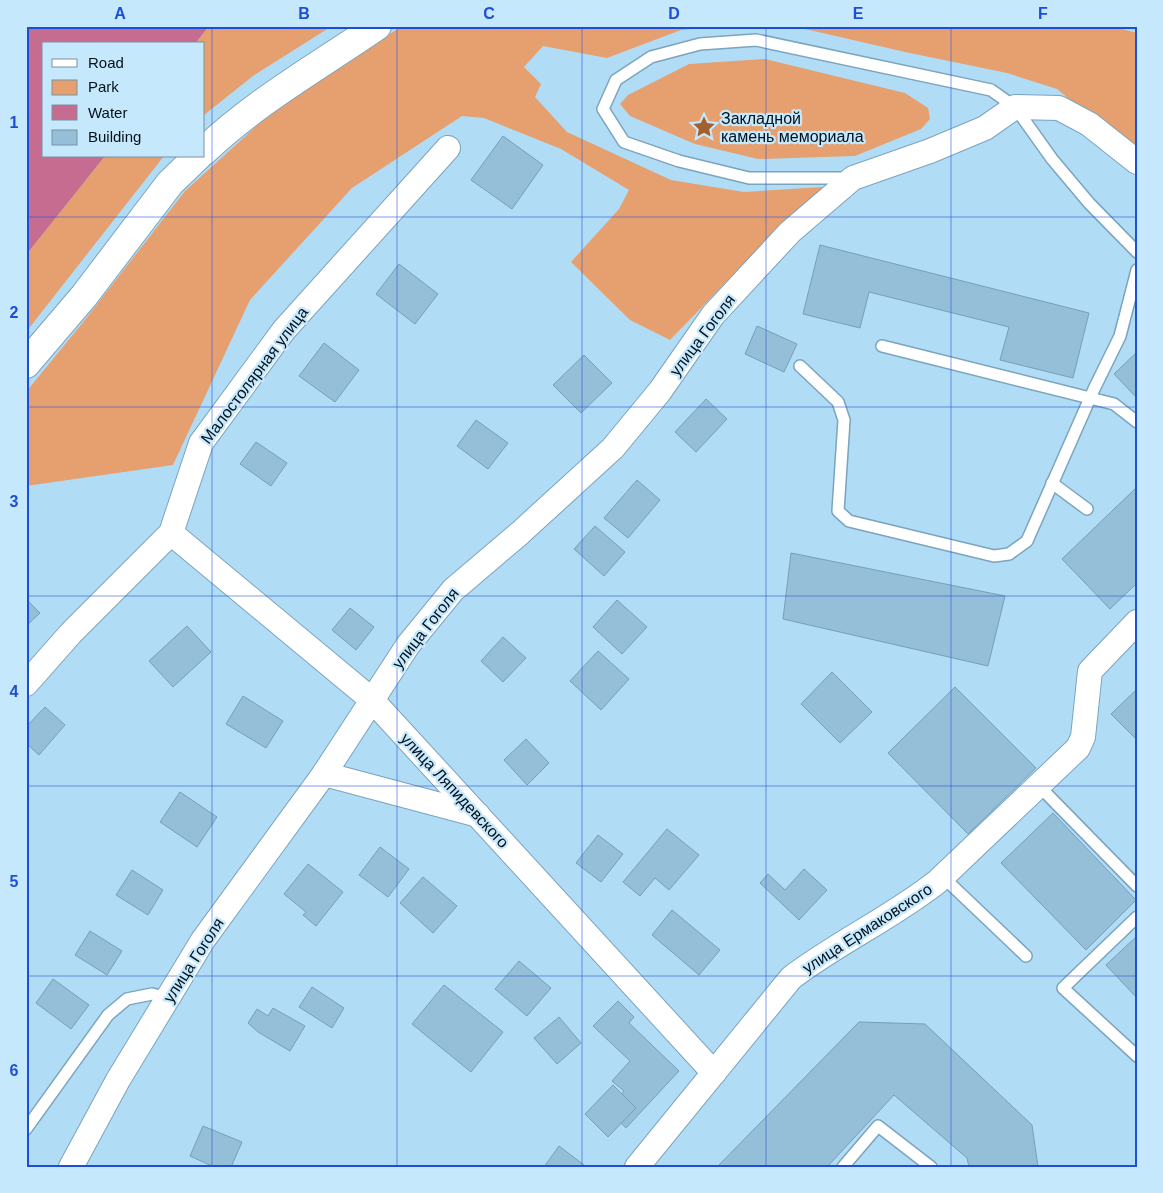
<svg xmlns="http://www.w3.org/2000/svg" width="1163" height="1193" font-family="Helvetica,sans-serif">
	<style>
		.green { fill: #e6a06f }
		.water { fill: #c56c90 }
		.building { fill: #95bfd8; stroke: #769fb8 }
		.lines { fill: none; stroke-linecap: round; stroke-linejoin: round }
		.service-casing { stroke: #7ba4bd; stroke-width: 14 }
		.minor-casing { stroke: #7ba4bd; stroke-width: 26 }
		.tertiary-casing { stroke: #7ba4bd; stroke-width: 30 }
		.service { stroke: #fff; stroke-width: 11 }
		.minor { stroke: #fff; stroke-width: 24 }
		.tertiary { stroke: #fff; stroke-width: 28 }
		.grid { fill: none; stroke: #1d4ed8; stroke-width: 1; stroke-opacity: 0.55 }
		.labels { text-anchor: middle; stroke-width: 4.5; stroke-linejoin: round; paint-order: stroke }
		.poi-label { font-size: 16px; fill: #031119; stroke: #c6e8fd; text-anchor: start }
		.street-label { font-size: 16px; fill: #031119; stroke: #c6e8fd }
		.neatline { fill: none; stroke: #1d4ed8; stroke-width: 2 }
		.grid-label { font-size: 16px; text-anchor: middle; font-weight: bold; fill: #1d4ed8 }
	</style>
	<rect width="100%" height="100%" fill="#b1dcf6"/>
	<g class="green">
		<path d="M209 26H332L253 76 204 115V44H195Z"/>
		<path d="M402 26H722L681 30 607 58 543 46 524 67 541 84 535 97 567 132 671 180 744 192 822 187 825 194 738 270 670 340 630 320 571 262 619 209 629 190 561 149 484 118 462 116 352 188 250 300 173 465 26 486V392L84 321 185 191 273 111Z"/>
		<path d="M792 26H1112L1137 33V155L1057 89 1007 73 905 52Z"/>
		<path d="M765 59 905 93 928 108 930 119 921 129 855 156 758 159 695 144 630 116 620 104 628 95 689 64Z"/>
		<path d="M105 156H164L26 332V255Z"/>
	</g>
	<path class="water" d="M26 26H209L195 44H44V156H105L26 255Z"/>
	<g class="building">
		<path d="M503 136 543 165 512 209 471 180Z"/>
		<path d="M820 245 1089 313 1073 378 1000 360 1009 327 869 292 860 328 803 314Z"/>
		<path d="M399 264 438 294 415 324 376 294Z"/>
		<path d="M757 326 797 344 784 372 745 354Z"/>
		<path d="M324 343 359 370 335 402 299 376Z"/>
		<path d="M1137 352V398L1114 374Z"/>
		<path d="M584 355 612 383 581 413 553 385Z"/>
		<path d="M706 399 727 419 696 452 675 432Z"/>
		<path d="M476 420 508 443 488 469 457 446Z"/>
		<path d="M256 442 287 463 271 486 240 464Z"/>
		<path d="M637 480 660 500 628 538 604 518Z"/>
		<path d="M1137 487V583L1110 609 1062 559Z"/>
		<path d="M595 526 625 552 604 576 574 549Z"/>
		<path d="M791 553 1005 596 988 666 783 619Z"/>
		<path d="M26 599 40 613 26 626Z"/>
		<path d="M617 600 647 627 622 654 593 627Z"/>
		<path d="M350 608 374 627 356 650 332 630Z"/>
		<path d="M187 626 211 652 173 687 149 661Z"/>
		<path d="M503 637 526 658 503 682 481 661Z"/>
		<path d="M598 651 629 679 601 710 570 681Z"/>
		<path d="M832 672 872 712 840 743 801 704Z"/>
		<path d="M955 687 1036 768 968 834 888 753Z"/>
		<path d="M1137 689V740L1111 714Z"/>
		<path d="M243 696 283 721 266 748 226 724Z"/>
		<path d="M45 707 65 725 39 755 26 743V727Z"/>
		<path d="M526 739 549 763 527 785 504 760Z"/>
		<path d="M180 792 217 817 197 847 160 822Z"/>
		<path d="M1053 813 1136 900 1086 950 1001 863Z"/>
		<path d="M667 829 699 855 669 890 655 878 640 896 623 882Z"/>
		<path d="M598 835 623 854 601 882 576 863Z"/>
		<path d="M380 847 409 869 388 897 359 875Z"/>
		<path d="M308 864 343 892 316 926 303 915 306 912 284 894Z"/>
		<path d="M804 869 827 890 799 920 760 883 768 874 785 890Z"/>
		<path d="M132 870 163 890 148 915 116 895Z"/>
		<path d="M423 877 457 906 433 933 400 903Z"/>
		<path d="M672 910 720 950 699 975 652 935Z"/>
		<path d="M90 931 122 951 107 975 75 955Z"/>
		<path d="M1137 936V998L1106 965Z"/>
		<path d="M519 961 551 988 527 1016 495 989Z"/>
		<path d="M53 979 89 1005 71 1029 36 1003Z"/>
		<path d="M444 985 503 1032 471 1072 412 1024Z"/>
		<path d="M312 987 344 1008 332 1028 299 1007Z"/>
		<path d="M618 1001 634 1017 629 1023 679 1071 626 1128 607 1109 624 1091 612 1081 630 1061 593 1026Z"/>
		<path d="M273 1008 305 1026 290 1051 258 1032 248 1023 257 1009 268 1016Z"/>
		<path d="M559 1017 581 1043 557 1064 534 1038Z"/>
		<path d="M859 1022 925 1024 1032 1125 1038 1167H969L967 1158 894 1095 827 1167H717Z"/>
		<path d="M613 1085 636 1108 608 1137 585 1114Z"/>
		<path d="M203 1126 242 1142 231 1167H214L190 1156Z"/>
		<path d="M559 1146 584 1165 583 1167H544Z"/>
	</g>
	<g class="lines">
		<defs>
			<g id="service">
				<path d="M848 178H749L679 161 624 142 603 109 616 80 651 57 700 44 756 40 991 90 1015 107 1052 159 1089 203 1137 252"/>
				<path d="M882 346 1114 404 1137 422"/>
				<path d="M800 366 838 402 844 420 838 511 849 521 994 556 1009 554 1027 541 1094 389 1120 336 1137 270"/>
				<path d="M1052 483 1087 509"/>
				<path d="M1039 786 1137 886"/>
				<path d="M942 876 1026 956"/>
				<path d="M1137 917 1063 988 1137 1056"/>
				<path d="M26 1129 108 1015 127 999 152 994 168 998"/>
				<path d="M843 1167 878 1126 931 1167"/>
			</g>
			<g id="minor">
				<path d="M171 533 372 700 714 1073"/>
				<path d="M26 684 71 633 171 533 201 443 284 330 448 148"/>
				<path d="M324 774 478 815"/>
				<path d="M71 1167 118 1080 203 940 324 774 408 645 453 590 520 533 613 448 660 391 713 315 790 232 853 178 930 151 985 128 1015 107 1059 108 1089 124 1137 162"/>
				<path d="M637 1167 791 978C837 943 891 918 937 882L1078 748 1083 737 1090 671 1137 622"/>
			</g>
			<g id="tertiary">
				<path d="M204 151C255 102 319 66 377 26"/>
				<path d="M26 364 84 296 170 183 198 156"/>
			</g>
		</defs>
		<use href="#service" class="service-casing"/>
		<use href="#minor" class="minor-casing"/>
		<use href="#tertiary" class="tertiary-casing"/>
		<use href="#service" class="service"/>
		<use href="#minor" class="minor"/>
		<use href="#tertiary" class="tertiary"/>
	</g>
	<path class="grid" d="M212 26V1167M397 26V1167M582 26V1167M766 26V1167M951 26V1167M26 217H1137M26 407H1137M26 596H1137M26 786H1137M26 976H1137"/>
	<defs>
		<symbol id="sight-bare" viewBox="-9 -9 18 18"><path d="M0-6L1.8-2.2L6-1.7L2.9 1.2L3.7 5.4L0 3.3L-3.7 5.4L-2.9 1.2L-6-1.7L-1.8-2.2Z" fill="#a4612f" stroke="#c6e8fd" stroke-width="2.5" paint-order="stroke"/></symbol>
	</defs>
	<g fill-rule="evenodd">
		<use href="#sight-bare" x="688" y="111" width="32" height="32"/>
	</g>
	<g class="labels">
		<g class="poi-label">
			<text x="721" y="124">Закладной<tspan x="721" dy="18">камень мемориала</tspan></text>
		</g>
		<g class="street-label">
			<text transform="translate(702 335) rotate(-53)" y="6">улица Гоголя</text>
			<text transform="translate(254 375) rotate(-53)" y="6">Малостолярная улица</text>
			<text transform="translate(425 628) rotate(-52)" y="6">улица Гоголя</text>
			<text transform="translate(455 790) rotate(47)" y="6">улица Ляпидевского</text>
			<text transform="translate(867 928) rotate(-33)" y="6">улица Ермаковского</text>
			<text transform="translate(193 960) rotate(-57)" y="6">улица Гоголя</text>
		</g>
	</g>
	<rect width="1163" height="1193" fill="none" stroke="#c6e8fd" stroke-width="55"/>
	<rect x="42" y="42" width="162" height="115" fill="#c6e8fd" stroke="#7892a2"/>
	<rect x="52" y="59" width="25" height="8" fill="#ffffff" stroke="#7892a2"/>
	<text x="88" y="68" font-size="15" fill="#031119">Road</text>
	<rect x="52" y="80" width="25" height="15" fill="#e6a06f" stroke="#7892a2"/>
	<text x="88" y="92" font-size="15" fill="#031119">Park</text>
	<rect x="52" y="105" width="25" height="15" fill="#c56c90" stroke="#7892a2"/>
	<text x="88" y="118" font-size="15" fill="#031119">Water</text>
	<rect x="52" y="130" width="25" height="15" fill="#95bfd8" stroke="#7892a2"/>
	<text x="88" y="142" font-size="15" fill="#031119">Building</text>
	<rect x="28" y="28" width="1108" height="1138" class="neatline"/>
	<g class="grid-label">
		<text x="120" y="19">A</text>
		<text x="304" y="19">B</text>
		<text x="489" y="19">C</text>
		<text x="674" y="19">D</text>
		<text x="858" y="19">E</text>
		<text x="1043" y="19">F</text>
		<text x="14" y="128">1</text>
		<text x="14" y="318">2</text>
		<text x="14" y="507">3</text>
		<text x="14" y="697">4</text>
		<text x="14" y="887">5</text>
		<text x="14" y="1076">6</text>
	</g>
</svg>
